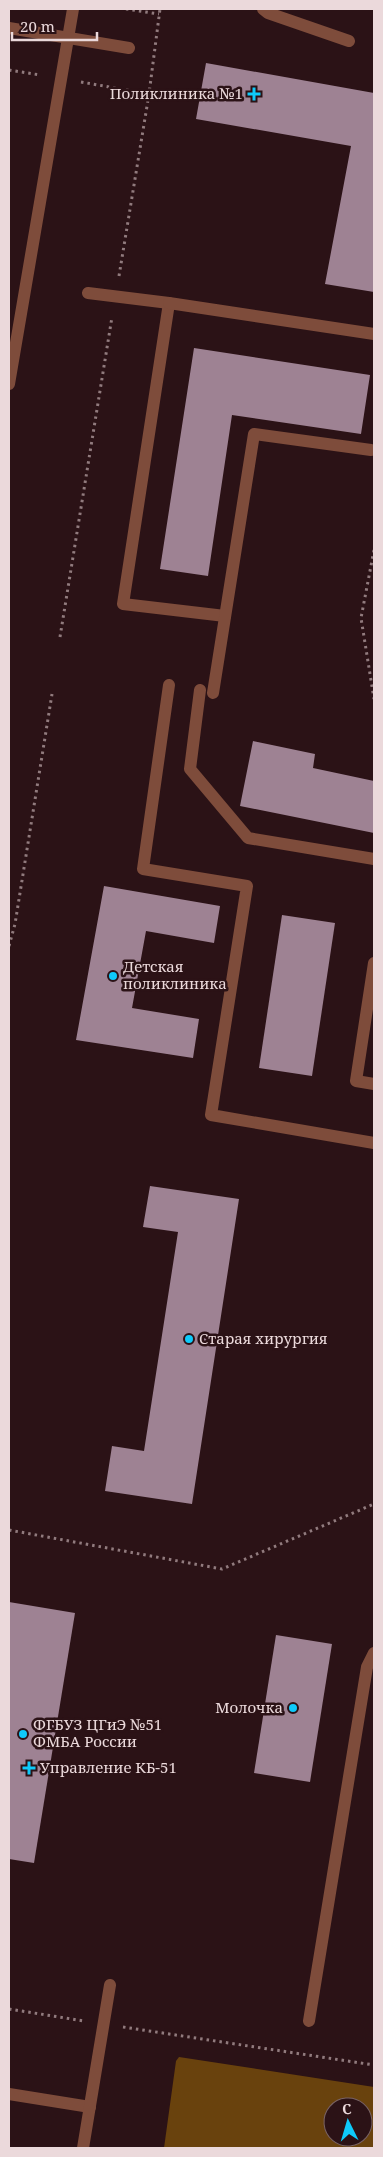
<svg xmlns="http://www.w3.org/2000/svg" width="383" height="2157" font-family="'Noto Serif',serif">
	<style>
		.forest { fill: #69420d; fill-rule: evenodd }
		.building { fill: #9e8293 }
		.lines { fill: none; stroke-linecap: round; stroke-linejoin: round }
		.path { stroke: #917b7e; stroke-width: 3; stroke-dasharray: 2.5 4; stroke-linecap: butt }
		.service { stroke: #7e4c3b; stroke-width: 12 }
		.pedestrian { stroke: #7e4c3b; stroke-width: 12 }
		.minor { stroke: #7e4c3b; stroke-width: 12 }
		.poi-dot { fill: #0ecafa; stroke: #2b1216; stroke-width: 2 }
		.labels { text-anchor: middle; stroke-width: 5; stroke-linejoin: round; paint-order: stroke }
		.poi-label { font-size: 15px; fill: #ebd9db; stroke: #2b1216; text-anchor: start }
	</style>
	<rect width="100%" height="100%" fill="#2b1216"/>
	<path class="forest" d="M179 2057 374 2087V2148H164L176 2061ZM333 2107H363V2137H333Z"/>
	<g class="building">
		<path d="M206 63 374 93V292L325 284 351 146 196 119Z"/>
		<path d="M194 348 370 375 361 434 232 415 208 576 160 569Z"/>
		<path d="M253 741 315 754 313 768 374 781V833L240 806Z"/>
		<path d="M104 886 220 906 214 943 146 931 132 1008 199 1019 193 1058 76 1040Z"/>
		<path d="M282 915 335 923 312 1076 259 1068Z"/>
		<path d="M150 1186 239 1199 192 1504 105 1491 112 1446 144 1451 178 1232 143 1227Z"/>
		<path d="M9 1602 75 1613 34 1863 9 1859Z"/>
		<path d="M276 1635 332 1644 310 1782 254 1773Z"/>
	</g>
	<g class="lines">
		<g class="path">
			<path d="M126 9 159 14"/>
			<path d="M9 70 40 75"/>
			<path d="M81 82 149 94"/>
			<path d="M119 276 149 94 160 9"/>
			<path d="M374 550 361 618 374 699"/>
			<path d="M60 637 112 317"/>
			<path d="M9 946 15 924 52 694"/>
			<path d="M9 1530 222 1569 374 1504"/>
			<path d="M9 2009 84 2021"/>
			<path d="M123 2027 374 2065"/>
		</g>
		<g class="service">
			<path d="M263 9 268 13 349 41"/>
			<path d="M88 293 169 303 123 604 225 616"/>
			<path d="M169 303 374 334"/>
			<path d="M169 685 143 869 247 886 211 1115 374 1143"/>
			<path d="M200 690 190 769 248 838 374 859"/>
			<path d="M213 693 254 434 371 450"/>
			<path d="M374 963 356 1081 374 1084"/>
			<path d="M309 2021 367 1667 374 1653"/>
			<path d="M9 2094 90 2107"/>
			<path d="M83 2148 110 1985"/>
		</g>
		<path class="pedestrian" d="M9 384 73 9"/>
		<path class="minor" d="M9 28 129 48"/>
	</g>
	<g class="poi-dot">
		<path d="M251.5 86.5h5v5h5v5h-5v5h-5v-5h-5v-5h5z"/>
		<circle cx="113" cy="976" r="5"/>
		<circle cx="189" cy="1339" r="5"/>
		<circle cx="293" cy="1708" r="5"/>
		<circle cx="23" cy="1734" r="5"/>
		<path d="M26.5 1760.5h5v5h5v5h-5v5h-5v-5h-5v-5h5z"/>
	</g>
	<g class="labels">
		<g class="poi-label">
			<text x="243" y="99" text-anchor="end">Поликлиника №1</text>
			<text x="123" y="972">Детская<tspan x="123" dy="17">поликлиника</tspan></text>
			<text x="199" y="1344">Старая хирургия</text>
			<text x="283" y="1713" text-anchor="end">Молочка</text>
			<text x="33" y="1730">ФГБУЗ ЦГиЭ №51<tspan x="33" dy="17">ФМБА России</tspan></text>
			<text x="40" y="1773">Управление КБ-51</text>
		</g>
	</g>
	<rect width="383" height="2157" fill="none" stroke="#ebd9db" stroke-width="20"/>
	<g transform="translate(348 2122) rotate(355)"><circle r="24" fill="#2b1216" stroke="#786265"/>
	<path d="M0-4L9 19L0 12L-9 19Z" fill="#0ecafa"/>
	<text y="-8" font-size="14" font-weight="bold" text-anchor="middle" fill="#ebd9db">С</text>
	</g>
	<path d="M12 32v8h85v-8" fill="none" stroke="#ebd9db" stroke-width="2.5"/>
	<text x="20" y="32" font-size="15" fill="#ebd9db" stroke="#2b1216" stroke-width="4" paint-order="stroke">20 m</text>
</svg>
